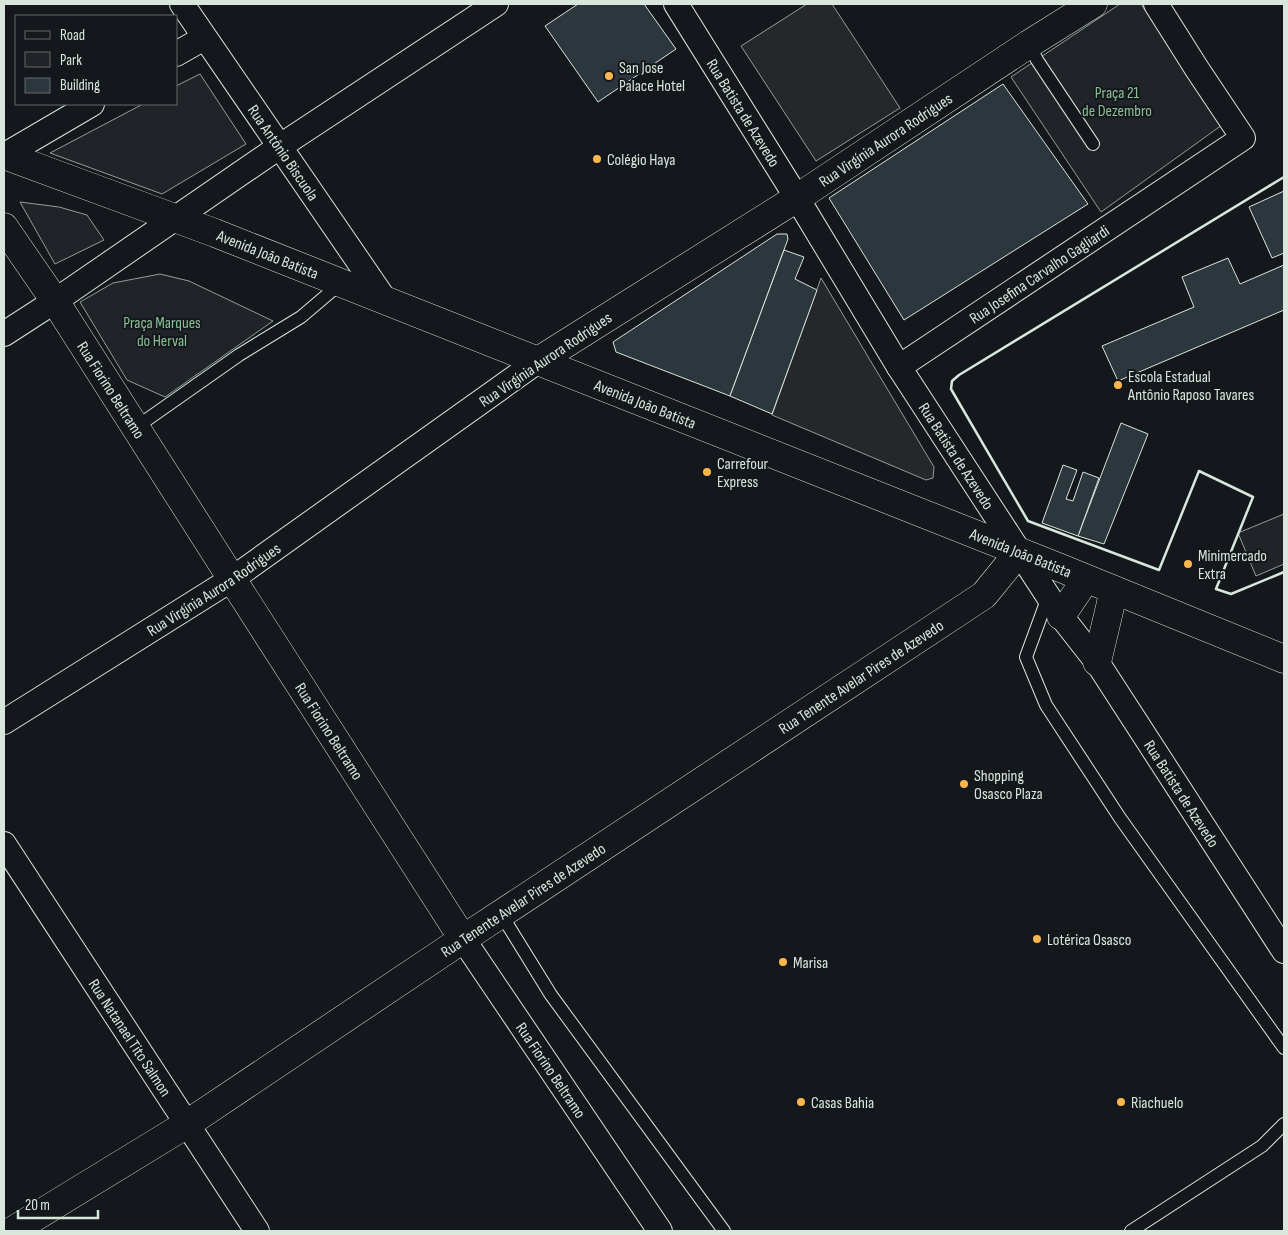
<svg xmlns="http://www.w3.org/2000/svg" width="1288" height="1235" font-family="'Sofia Sans Condensed',sans-serif">
	<style>
		.green { fill: #202428; stroke: #939e99 }
		.parking { fill: #24282b; stroke: #939e99 }
		.building { fill: #2c363c; stroke: #d8e6dc }
		.lines { fill: none; stroke-linecap: round; stroke-linejoin: round }
		.lane-casing { stroke: #d8e6dc; stroke-width: 14 }
		.street-casing { stroke: #d8e6dc; stroke-width: 26 }
		.secondary-casing { stroke: #d8e6dc; stroke-width: 29 }
		.lane { stroke: #14181c; stroke-width: 12 }
		.street { stroke: #14181c; stroke-width: 24 }
		.secondary { stroke: #14181c; stroke-width: 28 }
		.wall { stroke: #d8e6dc; stroke-width: 2.5 }
		.poi-dot { fill: #ffb74d; stroke: #14181c; stroke-width: 2 }
		.labels { text-anchor: middle; stroke-width: 4; stroke-linejoin: round; paint-order: stroke }
		.poi-label { font-size: 16px; fill: #d8e6dc; stroke: #14181c; text-anchor: start }
		.park-label { font-size: 16px; fill: #8ac095; stroke: #14181c }
		.street-label { font-size: 16px; fill: #d8e6dc; stroke: #14181c }
	</style>
	<rect width="100%" height="100%" fill="#14181c"/>
	<g class="green">
		<path d="M1120 4H1141L1222 125 1101 212 1011 77Z"/>
		<path d="M200 74 246 144 162 194 50 153 143 104H176V86Z"/>
		<path d="M20 202 59 207 87 215 104 240 55 264Z"/>
		<path d="M160 274 189 281 273 321 165 397 127 380 80 302 113 283Z"/>
		<path d="M1284 514V564L1256 576 1238 533Z"/>
	</g>
	<g class="parking">
		<path d="M807 4H832L900 108 816 161 741 46Z"/>
		<path d="M821 278 934 467 933 478 926 480 772 415Z"/>
	</g>
	<g class="building">
		<path d="M578 4H644L676 49 598 102 545 26Z"/>
		<path d="M1003 84 1088 204 904 320 829 198Z"/>
		<path d="M1284 191V253L1272 258 1249 207Z"/>
		<path d="M777 234H787L788 239 730 396 616 352 613 342Z"/>
		<path d="M784 250 804 257 795 279 817 290 772 414 730 396Z"/>
		<path d="M1228 258 1240 284 1284 265V310L1118 381 1102 346 1194 307 1182 277Z"/>
		<path d="M1121 423 1148 434 1104 544 1078 536Z"/>
		<path d="M1063 465 1077 470 1066 499 1073 501 1083 472 1099 478 1078 536 1042 523Z"/>
	</g>
	<g class="lines">
		<defs>
			<g id="lane">
				<path d="M1029 44 1037 60 1093 144"/>
				<path d="M135 428 239 355 301 317 341 283"/>
				<path d="M1048 597 1026 657 1046 705 1120 818 1284 1048"/>
				<path d="M501 914 551 995 724 1231"/>
				<path d="M1131 1231 1262 1146 1284 1124"/>
			</g>
			<g id="street">
				<path id="s1" d="M182 4 385 300"/>
				<path id="s2" d="M676 4 797 198 899 367 1061 616 1097 662 1284 951"/>
				<path d="M176 54 204 38"/>
				<path d="M5 155 92 104"/>
				<path d="M4 334 55 301 279 147 496 4"/>
				<path id="s3" d="M899 367 1243 138 1197 69 1156 4"/>
				<path id="s4" d="M4 722 232 579 538 361"/>
				<path id="s5" d="M4 844 257 1231"/>
				<path id="s6" d="M463 939 660 1231"/>
			</g>
			<g id="secondary">
				<path id="s7" d="M4 155 215 233 1058 567 1284 659"/>
				<path id="s8" d="M4 227 55 301 232 579 463 939"/>
				<path id="s9" d="M538 361 797 198 1029 44 1093 4"/>
				<path d="M1061 616 1086 579"/>
				<path d="M1097 662 1114 590"/>
				<path id="s10" d="M12 1231 187 1124 463 939 984 595 1019 552"/>
			</g>
		</defs>
		<use href="#lane" class="lane-casing"/>
		<use href="#street" class="street-casing"/>
		<use href="#secondary" class="secondary-casing"/>
		<use href="#lane" class="lane"/>
		<use href="#street" class="street"/>
		<use href="#secondary" class="secondary"/>
		<path class="wall" d="M1284 177 959 375 952 381 951 389 1028 521 1159 570 1199 471 1253 497 1216 589 1231 594 1284 572"/>
	</g>
	<g class="poi-dot">
		<circle cx="609" cy="76" r="5"/>
		<circle cx="597" cy="159" r="5"/>
		<circle cx="1118" cy="385" r="5"/>
		<circle cx="707" cy="472" r="5"/>
		<circle cx="1188" cy="564" r="5"/>
		<circle cx="964" cy="784" r="5"/>
		<circle cx="1037" cy="939" r="5"/>
		<circle cx="783" cy="962" r="5"/>
		<circle cx="801" cy="1102" r="5"/>
		<circle cx="1121" cy="1102" r="5"/>
	</g>
	<g class="labels">
		<g class="poi-label">
			<text x="619" y="73">San Jose<tspan x="619" dy="18">Palace Hotel</tspan></text>
			<text x="607" y="165">Colégio Haya</text>
			<text x="1128" y="382">Escola Estadual<tspan x="1128" dy="18">Antônio Raposo Tavares</tspan></text>
			<text x="717" y="469">Carrefour<tspan x="717" dy="18">Express</tspan></text>
			<text x="1198" y="561">Minimercado<tspan x="1198" dy="18">Extra</tspan></text>
			<text x="974" y="781">Shopping<tspan x="974" dy="18">Osasco Plaza</tspan></text>
			<text x="1047" y="945">Lotérica Osasco</text>
			<text x="793" y="968">Marisa</text>
			<text x="811" y="1108">Casas Bahia</text>
			<text x="1131" y="1108">Riachuelo</text>
		</g>
		<g class="park-label">
			<text x="1117" y="98">Praça 21<tspan x="1117" dy="18">de Dezembro</tspan></text>
			<text x="162" y="328">Praça Marques<tspan x="162" dy="18">do Herval</tspan></text>
		</g>
		<g class="street-label">
			<text dy="6" stroke="none"><textPath href="#s2" startOffset="128">Rua Batista de Azevedo</textPath></text>
			<text dy="6" stroke="none"><textPath href="#s9" startOffset="412">Rua Virgínia Aurora Rodrigues</textPath></text>
			<text dy="6" stroke="none"><textPath href="#s1" startOffset="180">Rua Antônio Biscuola</textPath></text>
			<text dy="6" stroke="none"><textPath href="#s7" startOffset="282">Avenida João Batista</textPath></text>
			<text dy="6" stroke="none"><textPath href="#s3" startOffset="168">Rua Josefina Carvalho Gagliardi</textPath></text>
			<text transform="translate(545 359) rotate(-34)" y="6">Rua Virgínia Aurora Rodrigues</text>
			<text dy="6" stroke="none"><textPath href="#s8" startOffset="195">Rua Fiorino Beltramo</textPath></text>
			<text dy="6" stroke="none"><textPath href="#s7" startOffset="688">Avenida João Batista</textPath></text>
			<text dy="6" stroke="none"><textPath href="#s2" startOffset="532">Rua Batista de Azevedo</textPath></text>
			<text dy="6" stroke="none"><textPath href="#s7" startOffset="1092">Avenida João Batista</textPath></text>
			<text dy="6" stroke="none"><textPath href="#s4" startOffset="248">Rua Virgínia Aurora Rodrigues</textPath></text>
			<text dy="6" stroke="none"><textPath href="#s10" startOffset="1014">Rua Tenente Avelar Pires de Azevedo</textPath></text>
			<text dy="6" stroke="none"><textPath href="#s8" startOffset="600">Rua Fiorino Beltramo</textPath></text>
			<text dy="6" stroke="none"><textPath href="#s2" startOffset="938">Rua Batista de Azevedo</textPath></text>
			<text dy="6" stroke="none"><textPath href="#s10" startOffset="609">Rua Tenente Avelar Pires de Azevedo</textPath></text>
			<text dy="6" stroke="none"><textPath href="#s5" startOffset="231">Rua Natanael Tito Salmon</textPath></text>
			<text dy="6" stroke="none"><textPath href="#s6" startOffset="158">Rua Fiorino Beltramo</textPath></text>
		</g>
	</g>
	<rect width="1288" height="1235" fill="none" stroke="#d8e6dc" stroke-width="10"/>
	<rect x="15" y="15" width="162" height="90" fill="#14181c" stroke="#626a69"/>
	<rect x="25" y="31" width="25" height="8" fill="#14181c" stroke="#626a69"/>
	<text x="60" y="40" font-size="15" fill="#d8e6dc">Road</text>
	<rect x="25" y="52" width="25" height="15" fill="#202428" stroke="#626a69"/>
	<text x="60" y="65" font-size="15" fill="#d8e6dc">Park</text>
	<rect x="25" y="78" width="25" height="15" fill="#2c363c" stroke="#626a69"/>
	<text x="60" y="90" font-size="15" fill="#d8e6dc">Building</text>
	<path d="M18 1210v8h80v-8" fill="none" stroke="#d8e6dc" stroke-width="2.5"/>
	<text x="25" y="1210" font-size="15" fill="#d8e6dc" stroke="#14181c" stroke-width="4" paint-order="stroke">20 m</text>
</svg>
